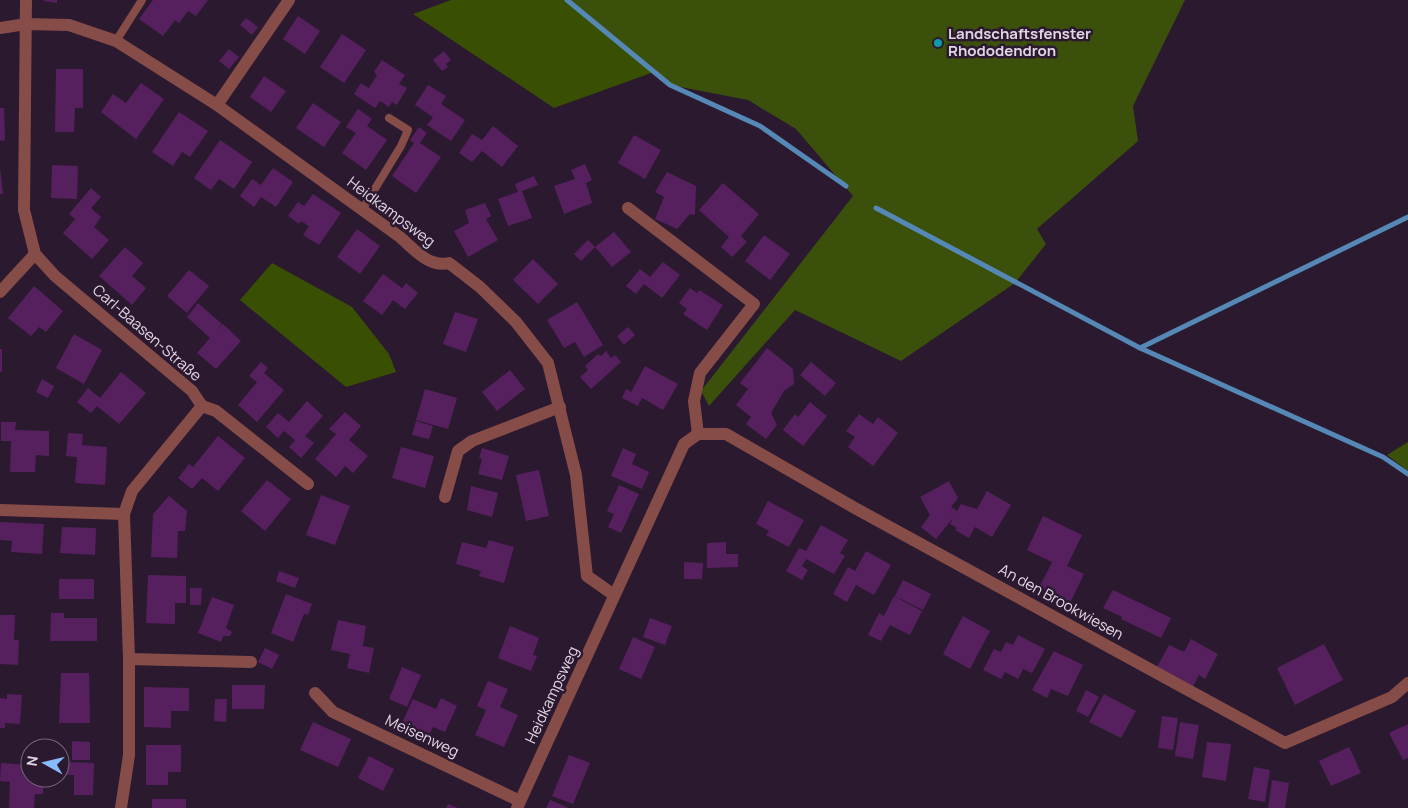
<svg xmlns="http://www.w3.org/2000/svg" width="1408" height="808" font-family="Manrope,sans-serif">
	<style>
		.green { fill: #395003 }
		.forest { fill: #3b500b }
		.lines { fill: none; stroke-linecap: round; stroke-linejoin: round }
		.stream { stroke: #5688b6; stroke-width: 5 }
		.building { fill: #56205e }
		.service { stroke: #864c47; stroke-width: 8 }
		.minor { stroke: #864c47; stroke-width: 12 }
		.culture-dot { fill: #0f9aa8; stroke: #2b1930; stroke-width: 2 }
		.labels { text-anchor: middle; stroke-width: 5; stroke-linejoin: round; paint-order: stroke }
		.poi-label { font-size: 15px; font-weight: bold; fill: #e2d6e6; stroke: #2b1930; text-anchor: start }
		.street-label { font-size: 15px; fill: #e2d6e6; stroke: #2b1930 }
	</style>
	<rect width="100%" height="100%" fill="#2b1930"/>
	<g class="green">
		<path d="M451 0H566L654 72 554 108 413 14Z"/>
		<path d="M272 263 352 307 389 354 396 372 346 387 240 300Z"/>
	</g>
	<g class="forest">
		<path d="M566 0H1185L1133 106 1138 141 1037 229 1046 244 1015 283 901 361 795 310 709 406 701 391 853 196 796 129 748 100 670 85Z"/>
		<path d="M1408 442V471L1387 455Z"/>
	</g>
	<g class="lines">
		<g class="stream">
			<path d="M567 0 670 85 760 126 846 186"/>
			<path d="M876 208 1140 348"/>
			<path d="M1408 217 1140 348 1383 457 1408 474"/>
		</g>
	</g>
	<g class="building">
		<path d="M44 0H57V3L44 1Z"/>
		<path d="M153 0H208L196 16 188 11 179 23 175 20 163 36 139 19Z"/>
		<path d="M298 16 320 31 305 54 283 39Z"/>
		<path d="M246 18 258 27 252 35 240 25Z"/>
		<path d="M342 34 366 50 344 83 320 67Z"/>
		<path d="M229 49 239 57 229 69 219 61Z"/>
		<path d="M444 51 451 60 446 64 448 67 442 71 433 60Z"/>
		<path d="M382 60 405 75 399 84 407 88 397 105 392 102 389 107 380 101 375 108 354 94 361 83 369 88 377 75 374 72Z"/>
		<path d="M56 69H83V108H75L74 132H55Z"/>
		<path d="M264 76 286 91 271 112 250 97Z"/>
		<path d="M141 83 164 99 136 139 101 112 113 94 126 103Z"/>
		<path d="M428 85 446 96 441 104 465 120 451 141 427 125 433 117 415 105Z"/>
		<path d="M313 103 341 122 324 147 296 128Z"/>
		<path d="M0 108H4L5 140 0 141Z"/>
		<path d="M358 109 372 119 367 126 387 140 366 170 342 153 356 133 346 127Z"/>
		<path d="M179 112 208 131 190 157 182 152 173 166 152 152Z"/>
		<path d="M493 126 518 146 502 167 482 151 472 162 459 153 472 134 482 140Z"/>
		<path d="M419 127 427 133 420 143 441 157 416 193 392 176 414 143 410 140Z"/>
		<path d="M634 135 661 150 645 179 618 163Z"/>
		<path d="M220 140 252 162 234 189 219 179 211 190 194 178Z"/>
		<path d="M585 164 592 180 586 183 592 203 564 214 554 186 575 179 571 170Z"/>
		<path d="M52 165 78 166 77 199 51 198Z"/>
		<path d="M0 168 3 194H0Z"/>
		<path d="M273 168 293 182 276 207 261 197 254 207 240 196 252 179 261 185Z"/>
		<path d="M667 172 696 186 695 215 690 214 677 229 655 219 664 197 655 192Z"/>
		<path d="M534 176 538 185 522 191 532 218 508 226 498 199 518 192 515 184Z"/>
		<path d="M723 183 759 214 741 236 747 242 732 257 721 247 729 237 699 210Z"/>
		<path d="M91 188 101 197 91 208 101 217 94 227 109 240 92 259 63 233 75 219 69 214Z"/>
		<path d="M313 194 341 213 319 245 303 235 309 226 301 221 299 224 288 216 298 202 304 206Z"/>
		<path d="M485 203 491 216 486 219 498 240 468 257 454 231 469 223 465 210Z"/>
		<path d="M357 229 380 246 360 274 337 257Z"/>
		<path d="M614 232 631 252 612 267 595 247Z"/>
		<path d="M764 235 790 254 770 280 745 261Z"/>
		<path d="M588 240 595 247 581 261 574 254Z"/>
		<path d="M125 247 143 263 132 276 146 288 132 305 99 276Z"/>
		<path d="M533 259 558 284 538 304 513 280Z"/>
		<path d="M663 262 680 275 662 298 644 284 636 294 626 286 640 269 650 277Z"/>
		<path d="M189 270 209 286 187 313 167 296Z"/>
		<path d="M383 274 402 288 406 283 418 293 405 309 393 300 382 315 363 301Z"/>
		<path d="M34 286 63 311 46 332 39 327 31 336 8 318Z"/>
		<path d="M690 288 697 293 699 290 723 305 707 330 683 314 687 309 679 303Z"/>
		<path d="M577 302 603 345 584 357 575 342 564 348 547 320Z"/>
		<path d="M198 303 222 324 216 331 223 324 241 341 216 369 197 353 210 338 187 317Z"/>
		<path d="M455 312 478 319 466 352 443 344Z"/>
		<path d="M628 327 635 335 624 345 617 336Z"/>
		<path d="M74 334 102 350 84 384 56 368Z"/>
		<path d="M767 348 793 369 794 384 784 391 771 413 777 425 766 439 746 424 751 417 736 405 748 389 740 383Z"/>
		<rect x="0" y="349" width="2" height="23"/>
		<path d="M606 351 611 358 615 355 621 362 591 389 580 377 588 370 585 366 598 354 601 356Z"/>
		<path d="M261 362 268 368 264 373 284 390 257 422 238 405 257 382 249 376Z"/>
		<path d="M811 362 836 383 825 396 800 375Z"/>
		<path d="M645 366 678 384 663 410 642 398 638 406 622 398 626 389 631 392Z"/>
		<path d="M510 370 525 389 497 411 482 392Z"/>
		<path d="M121 372 146 393 119 424 97 406 91 413 77 402 88 388 100 398Z"/>
		<path d="M42 379 54 386 48 398 36 392Z"/>
		<path d="M425 389 457 398 448 429 416 420Z"/>
		<path d="M307 401 323 416 305 436 314 443 301 458 289 447 295 440 284 431 278 438 266 427 278 413 289 422Z"/>
		<path d="M810 402 827 416 803 446 783 430 795 414 798 417Z"/>
		<path d="M345 412 361 426 349 440 368 456 353 473 345 466 336 477 315 459 336 434 329 429Z"/>
		<path d="M859 414 873 424 878 417 898 433 873 466 848 447 855 437 846 431Z"/>
		<path d="M416 421 433 426 429 439 412 435Z"/>
		<path d="M1 422H16L15 430 49 431V456L36 455 35 472H10L11 441H1Z"/>
		<path d="M68 433 83 434 82 445 107 447 105 485 75 483 77 457 66 456Z"/>
		<path d="M218 436 245 458 218 491 202 478 192 489 178 478 189 464 193 467Z"/>
		<path d="M401 447 434 456 425 488 392 478Z"/>
		<path d="M482 448 509 456 502 480 478 474 482 459 479 458Z"/>
		<path d="M623 448 636 454 632 464 649 472 642 489 611 476Z"/>
		<path d="M539 470 549 516 526 521 516 475Z"/>
		<path d="M267 480 291 499 265 531 241 511Z"/>
		<path d="M949 481 958 498 951 507 957 511 961 504 977 509 987 491 1011 505 992 537 975 527 969 538 955 530 957 528 950 524 953 518 936 539 921 527 930 515 920 497Z"/>
		<path d="M619 485 639 494 621 533 608 527 614 514 607 511Z"/>
		<path d="M471 486 498 493 492 517 467 510Z"/>
		<path d="M321 495 350 506 335 545 306 535Z"/>
		<path d="M169 496 187 511 185 531H178L177 558 151 557 153 514Z"/>
		<path d="M768 501 804 520 789 547 766 535 769 531 756 524Z"/>
		<path d="M1043 516 1082 535 1067 566 1084 574 1070 603 1039 588 1052 562 1027 550Z"/>
		<path d="M0 522 44 524 42 554 11 552 12 541 0 540Z"/>
		<path d="M821 525 848 540 840 553 845 556 834 574 806 559 802 566 808 570 802 580 786 571 799 548 806 551Z"/>
		<path d="M62 527 96 528 95 555 60 553Z"/>
		<path d="M489 540 514 547 504 583 479 576 481 571 456 564 462 542 486 548Z"/>
		<path d="M726 542V554H738V567L707 568V543Z"/>
		<path d="M866 551 891 565 874 595 856 585 847 602 833 594 848 567 855 571Z"/>
		<path d="M684 562 703 563 702 579H684Z"/>
		<path d="M279 571 299 578 295 588 276 581Z"/>
		<path d="M148 575 186 576V603H175V624L146 623Z"/>
		<rect x="59" y="579" width="35" height="20"/>
		<path d="M903 580 931 594 923 610 895 596Z"/>
		<path d="M190 588H202L201 605H190Z"/>
		<path d="M1113 590 1171 618 1161 638 1121 619 1122 617 1103 608Z"/>
		<path d="M286 594 312 604 308 615 304 614 293 642 271 633Z"/>
		<path d="M894 596 922 611 910 635 890 625 881 641 868 635 879 613 884 616Z"/>
		<path d="M212 597 234 605 226 628 232 632 230 636H223L221 642 198 633Z"/>
		<path d="M51 613H64V618H97V641H50Z"/>
		<path d="M0 615H15L14 640H19L18 665 0 664Z"/>
		<path d="M963 616 990 631 970 669 943 654Z"/>
		<path d="M650 618 672 626 665 645 643 637Z"/>
		<path d="M338 620 366 626 363 646 374 648 369 673 347 668 350 654 331 650Z"/>
		<path d="M510 626 539 638 533 655 537 656 531 671 498 658Z"/>
		<path d="M1018 635 1045 649 1032 673 1023 669 1018 679 1005 672 1001 679 983 670 994 649 1001 652 1006 642 1013 645Z"/>
		<path d="M633 637 655 647 641 679 619 669Z"/>
		<path d="M1191 639 1218 654 1205 679 1199 675 1193 686 1157 667 1169 645 1184 652Z"/>
		<path d="M1324 644 1343 680 1295 705 1277 668Z"/>
		<path d="M265 648 279 655 272 669 258 662Z"/>
		<path d="M1054 651 1083 665 1068 696 1051 689 1047 698 1032 690Z"/>
		<path d="M402 667 421 675 407 707 389 699Z"/>
		<path d="M61 673H89L90 723H59Z"/>
		<path d="M488 681 508 689 500 707 518 715 504 747 475 735 486 710 477 706Z"/>
		<path d="M232 685H265L264 709H232Z"/>
		<path d="M144 687 189 688V711H171V728L144 727Z"/>
		<path d="M1086 690 1099 697 1088 717 1076 711Z"/>
		<path d="M7 694 22 695 20 724 5 723V728H0V698L7 699Z"/>
		<path d="M1104 694 1136 711 1121 738 1089 722Z"/>
		<path d="M441 698 457 706 445 732 433 727 428 737 401 725 413 699 436 709Z"/>
		<path d="M215 699H227L226 722 214 721Z"/>
		<path d="M1162 716 1178 718 1173 750 1158 748Z"/>
		<path d="M313 722 351 739 338 767 300 750Z"/>
		<path d="M1180 722 1199 725 1193 759 1175 756Z"/>
		<path d="M1408 724V758L1403 760 1389 733Z"/>
		<path d="M72 741 90 742V760H72Z"/>
		<path d="M1207 742 1231 744 1226 781 1202 777Z"/>
		<path d="M146 745H181V772H168V785H146Z"/>
		<path d="M1349 747 1361 773 1331 786 1319 761Z"/>
		<path d="M569 755 590 763 573 804 552 796Z"/>
		<path d="M369 756 394 769 383 791 358 778Z"/>
		<path d="M63 762 94 763 93 795H74V775H63Z"/>
		<path d="M1 763 30 765V778H44L43 794H35L34 808H9L10 782 0 781Z"/>
		<path d="M1254 767 1270 770 1265 802 1248 799Z"/>
		<path d="M1272 780 1289 783 1285 808H1268Z"/>
		<rect x="152" y="799" width="34" height="9"/>
		<path d="M550 800 569 808H546Z"/>
		<path d="M448 804 458 808H446Z"/>
	</g>
	<g class="lines">
		<g class="service">
			<path d="M116 41 142 0"/>
			<path d="M362 210 401 146 408 130 389 118"/>
		</g>
		<g class="minor">
			<path d="M26 0 24 210 35 254 55 276 192 391 202 406 132 491 124 514 129 659V755L121 808"/>
			<path d="M0 28 26 24 69 25 116 41 217 105 400 237C414 249 429 268 449 263L480 287 516 322 548 363 576 475 587 576 614 595"/>
			<path d="M217 105 289 0"/>
			<path d="M628 208 754 304 700 373 694 401 698 434"/>
			<path d="M0 292 35 254"/>
			<path d="M202 406 216 411 308 484"/>
			<path d="M698 434H726L853 507 1285 743 1392 697 1408 683"/>
			<path d="M445 497 458 451 472 441 560 407"/>
			<path d="M0 510 124 514"/>
			<path d="M129 659 251 662"/>
			<path d="M315 693 333 712 520 801"/>
			<path d="M517 808 684 444 698 434"/>
		</g>
	</g>
	<circle class="culture-dot" cx="938" cy="43" r="5"/>
	<g class="labels">
		<g class="poi-label">
			<text x="948" y="39">Landschaftsfenster<tspan x="948" dy="17">Rhododendron</tspan></text>
		</g>
		<g class="street-label">
			<text transform="translate(391 212) rotate(37)" y="5">Heidkampsweg</text>
			<text transform="translate(147 333) rotate(41)" y="5">Carl-Baasen-Straße</text>
			<text transform="translate(1061 602) rotate(29)" y="5">An den Brookwiesen</text>
			<text transform="translate(552 695) rotate(-65)" y="5">Heidkampsweg</text>
			<text transform="translate(422 736) rotate(25)" y="5">Meisenweg</text>
		</g>
	</g>
	<g transform="translate(45 763) rotate(278)"><circle r="24" fill="#2b1930" stroke="#746579"/>
	<path d="M0-4L9 19L0 12L-9 19Z" fill="#87bbfb"/>
	<text y="-8" font-size="14" font-weight="bold" text-anchor="middle" fill="#e2d6e6">N</text>
	</g>
</svg>
